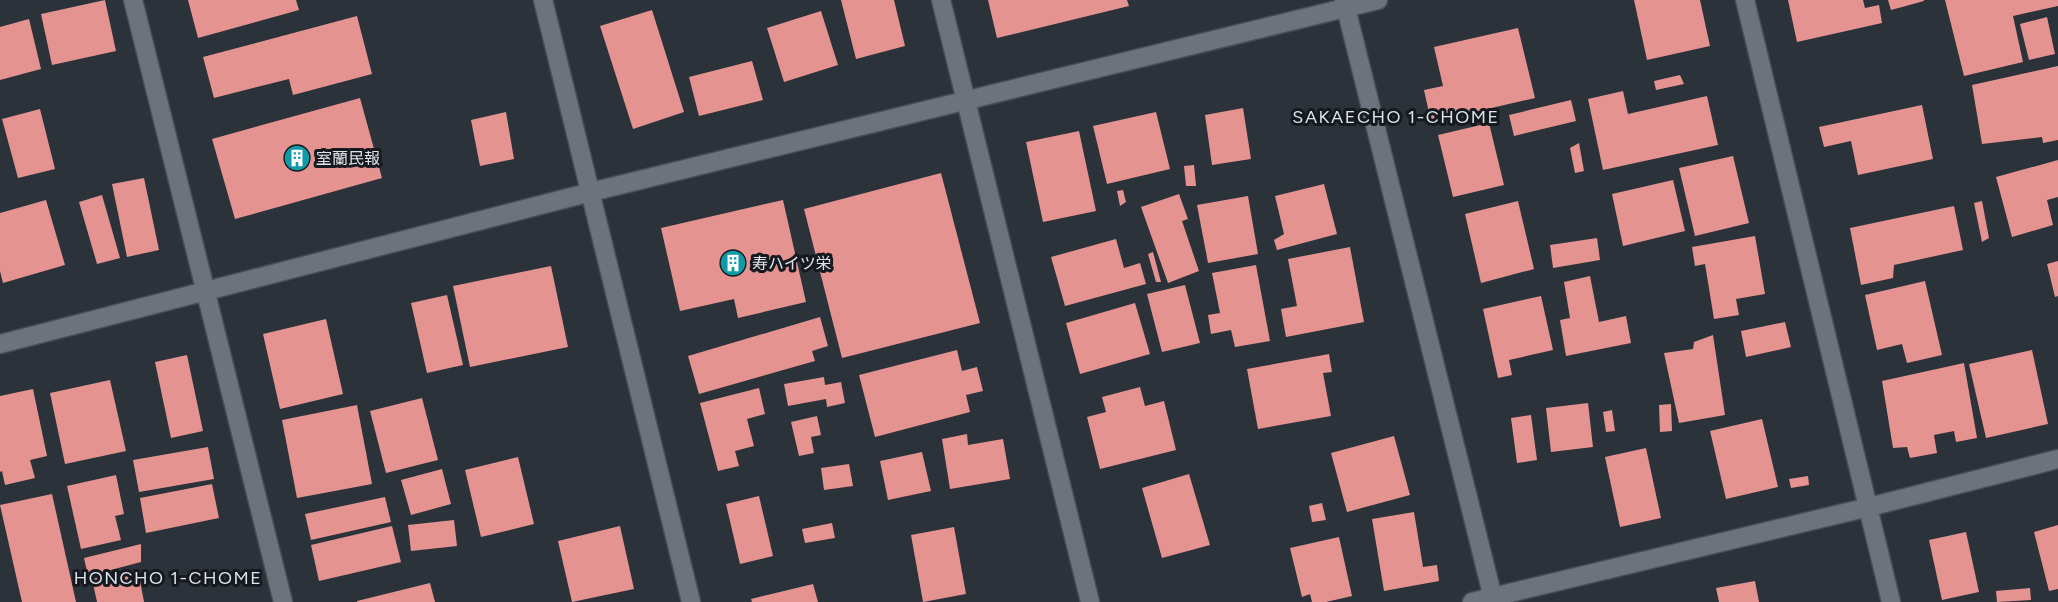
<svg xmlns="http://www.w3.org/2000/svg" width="2058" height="602" font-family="Figtree,'Noto Sans JP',sans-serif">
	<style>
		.building { fill: #e59391 }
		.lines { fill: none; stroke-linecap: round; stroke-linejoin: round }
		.minor-casing { stroke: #484e55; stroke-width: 21 }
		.minor { stroke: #6c737d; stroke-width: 18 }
		.labels { text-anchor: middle; stroke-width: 6; stroke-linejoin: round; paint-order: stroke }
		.poi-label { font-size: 16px; fill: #dfe4ea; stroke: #16191d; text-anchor: start }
		.neighbourhood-label { font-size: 18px; letter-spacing: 1.5px; fill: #dbe4ef; stroke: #16191d }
	</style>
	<rect width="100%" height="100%" fill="#2b323a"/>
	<g class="building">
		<path d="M105 0 116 51 52 65 41 14Z"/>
		<path d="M188 0H296L299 10 198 38Z"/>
		<path d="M841 0H894L905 46 856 59Z"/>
		<path d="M988 0H1127L1129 6 997 38Z"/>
		<path d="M1634 0H1700L1710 46 1647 60Z"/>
		<path d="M1788 0H1863L1865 8 1879 5 1882 23 1797 42Z"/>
		<path d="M1888 0H1924V1L1891 10Z"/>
		<path d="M1945 0H2058V6L2013 16 2023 62 1964 76Z"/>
		<path d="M652 10 684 112 633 129 600 26Z"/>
		<path d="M821 11 838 65 784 82 767 28Z"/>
		<path d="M357 16 372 74 293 95 289 79 214 98 203 57Z"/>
		<path d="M2047 17 2055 54 2029 60 2020 24Z"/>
		<path d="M29 19 41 69 0 80V27Z"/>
		<path d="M1518 28 1535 98 1431 122 1424 90 1443 86 1434 47Z"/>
		<path d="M752 61 763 100 699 116 689 77Z"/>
		<path d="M2058 66V140L2043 143 2042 137 1982 144 1972 85Z"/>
		<path d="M1680 75 1684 84 1656 90 1654 81Z"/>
		<path d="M1623 91 1628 114 1707 96 1718 145 1603 170 1588 99Z"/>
		<path d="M360 98 382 178 235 219 212 139Z"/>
		<path d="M1571 100 1576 121 1514 136 1509 115Z"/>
		<path d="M1922 105 1933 159 1858 175 1851 141 1824 147 1819 127Z"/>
		<path d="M1243 108 1251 159 1212 165 1205 115Z"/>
		<path d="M40 109 55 169 18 178 2 119Z"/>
		<path d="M506 112 514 159 480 166 471 120Z"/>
		<path d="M1156 112 1170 169 1107 184 1093 126Z"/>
		<path d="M1489 123 1504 185 1453 197 1438 135Z"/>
		<path d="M1079 131 1096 211 1043 222 1026 142Z"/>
		<path d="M1579 143 1584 171 1575 173 1570 148Z"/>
		<path d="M1733 156 1749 223 1695 236 1679 168Z"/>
		<path d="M2058 160V197L2047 200 2053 225 2012 237 1996 177Z"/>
		<path d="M1194 165 1196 186H1186L1184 166Z"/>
		<path d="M941 173 980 323 842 358 804 209Z"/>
		<path d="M144 178 159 250 127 257 112 184Z"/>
		<path d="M1673 180 1685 231 1623 246 1612 194Z"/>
		<path d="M1324 184 1337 234 1277 250 1274 240 1284 234 1275 196Z"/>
		<path d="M1123 190 1126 202 1120 206 1117 191Z"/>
		<path d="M1179 194 1188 219 1182 221 1199 271 1168 283 1141 207Z"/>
		<path d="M102 195 120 258 97 264 79 202Z"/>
		<path d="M1248 196 1258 254 1208 263 1197 205Z"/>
		<path d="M46 200 65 265 3 283 0 271V213Z"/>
		<path d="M783 200 806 302 738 318 734 299 680 311 661 228Z"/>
		<path d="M1518 201 1534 269 1481 283 1465 214Z"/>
		<path d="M1982 201 1989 238 1982 242 1974 203Z"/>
		<path d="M1954 206 1963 250 1894 265 1893 278 1861 285 1850 228Z"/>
		<path d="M1755 236 1765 294 1736 299 1739 315 1714 319 1705 264 1695 266 1692 247Z"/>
		<path d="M1597 238 1600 260 1553 268 1550 245Z"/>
		<path d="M1116 239 1124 268 1140 263 1146 284 1065 306 1051 257Z"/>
		<path d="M1350 247 1364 322 1286 337 1281 309 1297 306 1288 259Z"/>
		<path d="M1153 252 1161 282H1156L1148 254Z"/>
		<path d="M2058 261V296L2055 297 2047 264Z"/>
		<path d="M1256 265 1270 341 1235 347 1231 330 1211 334 1208 315 1220 313 1212 273Z"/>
		<path d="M551 266 568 347 470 367 453 286Z"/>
		<path d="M1590 276 1599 322 1626 316 1631 343 1566 356 1560 320 1570 318 1564 282Z"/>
		<path d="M1925 281 1942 355 1907 363 1902 344 1877 350 1865 295Z"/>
		<path d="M1185 285 1200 343 1162 352 1147 294Z"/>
		<path d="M447 295 463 365 427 373 411 303Z"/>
		<path d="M1541 296 1553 350 1509 360 1512 375 1498 378 1483 309Z"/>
		<path d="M1135 303 1150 354 1080 374 1066 323Z"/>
		<path d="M820 317 828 346 812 351 815 361 699 394 688 356Z"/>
		<path d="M326 319 343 394 280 409 263 334Z"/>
		<path d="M1785 322 1791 347 1746 357 1741 331Z"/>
		<path d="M1713 335 1725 415 1679 423 1664 353 1693 349 1694 342Z"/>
		<path d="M957 350 962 371 977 367 983 391 966 395 970 412 875 437 859 375Z"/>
		<path d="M2032 350 2048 424 1986 438 1969 364Z"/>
		<path d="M1329 354 1332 372 1323 373 1331 416 1258 429 1247 369Z"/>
		<path d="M187 355 203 431 171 438 155 362Z"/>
		<path d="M1964 363 1977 438 1956 442 1954 431 1934 435 1937 453 1910 458 1907 447 1893 448 1882 381Z"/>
		<path d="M824 377 825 385 841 382 845 403 827 407 826 399 788 406 784 384Z"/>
		<path d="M110 380 126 451 65 464 50 393Z"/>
		<path d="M1140 387 1145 406 1164 401 1176 450 1100 469 1087 417 1106 412 1102 397Z"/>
		<path d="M759 388 765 414 747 419 754 446 735 451 739 466 718 471 700 403Z"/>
		<path d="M33 389 47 456 30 460 35 478 5 485 2 471 0 472V396Z"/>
		<path d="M422 398 438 460 386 473 370 411Z"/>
		<path d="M1588 403 1593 447 1551 452 1546 408Z"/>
		<path d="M1671 404 1672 431 1660 432 1659 405Z"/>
		<path d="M357 405 372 484 297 498 282 420Z"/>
		<path d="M1612 410 1615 431 1606 432 1603 412Z"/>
		<path d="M1531 415 1537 460 1517 463 1511 418Z"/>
		<path d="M817 416 821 435 811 437 814 453 799 456 791 422Z"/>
		<path d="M1762 419 1778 487 1726 499 1710 431Z"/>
		<path d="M967 434 968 445 1003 439 1010 479 950 489 942 439Z"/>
		<path d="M1394 436 1410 495 1347 512 1331 453Z"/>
		<path d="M208 447 214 479 139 492 133 460Z"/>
		<path d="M1646 448 1661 518 1620 527 1605 457Z"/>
		<path d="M922 452 931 491 888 500 880 461Z"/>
		<path d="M518 457 534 524 481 537 465 470Z"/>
		<path d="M849 464 853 486 824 490 821 468Z"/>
		<path d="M442 469 451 504 411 515 401 480Z"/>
		<path d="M1189 474 1210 545 1162 558 1142 488Z"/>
		<path d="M116 475 124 514 115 516 121 540 81 549 67 486Z"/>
		<path d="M1808 476 1809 485 1791 488 1789 479Z"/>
		<path d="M212 484 219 518 146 533 140 498Z"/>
		<path d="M52 494 76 602H22L0 505Z"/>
		<path d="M759 496 773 556 740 564 726 504Z"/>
		<path d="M385 497 391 522 311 540 305 514Z"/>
		<path d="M1322 503 1326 520 1312 522 1309 506Z"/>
		<path d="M1414 512 1423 567 1437 565 1439 581 1384 591 1372 519Z"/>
		<path d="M454 520 457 546 411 551 408 525Z"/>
		<path d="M832 523 835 538 805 543 802 529Z"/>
		<path d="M2058 525V589L2049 591 2034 532Z"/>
		<path d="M392 526 401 562 319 581 311 545Z"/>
		<path d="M620 526 634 589 572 602 558 541Z"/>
		<path d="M954 527 966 594 923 602 911 535Z"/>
		<path d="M1966 532 1979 592 1942 600 1929 540Z"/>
		<path d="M1339 537 1352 596 1326 602H1312L1310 594 1302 597 1290 548Z"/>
		<path d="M141 544V562L88 576 84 558Z"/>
		<path d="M138 570 144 602H97L92 579Z"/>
		<path d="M1755 581 1759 602H1719L1716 588Z"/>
		<path d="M430 583 435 602H357V601Z"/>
		<path d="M813 584 818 602H752L751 599Z"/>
		<path d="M2030 588 2031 600 1997 602 1996 591Z"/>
	</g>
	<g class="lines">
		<defs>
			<g id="minor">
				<path d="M133 0 283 602"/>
				<path d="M543 0 691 602"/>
				<path d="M941 0 1090 602"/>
				<path d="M1344 0 1494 602"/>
				<path d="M1745 0 1891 602"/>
				<path d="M0 344 591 192 1378 0"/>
				<path d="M1472 602 1869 507 2058 459"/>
			</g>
		</defs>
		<use href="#minor" class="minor-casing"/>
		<use href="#minor" class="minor"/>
	</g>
	<defs>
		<symbol id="building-disc" viewBox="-11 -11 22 22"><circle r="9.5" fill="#0f9aa8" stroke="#16191d"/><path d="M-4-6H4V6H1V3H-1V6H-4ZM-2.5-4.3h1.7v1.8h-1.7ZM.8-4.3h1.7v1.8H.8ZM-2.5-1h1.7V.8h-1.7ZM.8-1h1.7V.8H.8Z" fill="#fff"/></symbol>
	</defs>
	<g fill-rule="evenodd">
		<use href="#building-disc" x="282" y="143" width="30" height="30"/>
		<use href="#building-disc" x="718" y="248" width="30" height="30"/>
	</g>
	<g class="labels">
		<g class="poi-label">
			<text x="316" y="164">室蘭民報</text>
			<text x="752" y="269">寿ハイツ栄</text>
		</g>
		<g class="neighbourhood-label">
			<text x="1396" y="123">SAKAECHO 1-CHOME</text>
			<text x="168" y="584">HONCHO 1-CHOME</text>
		</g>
	</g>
</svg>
